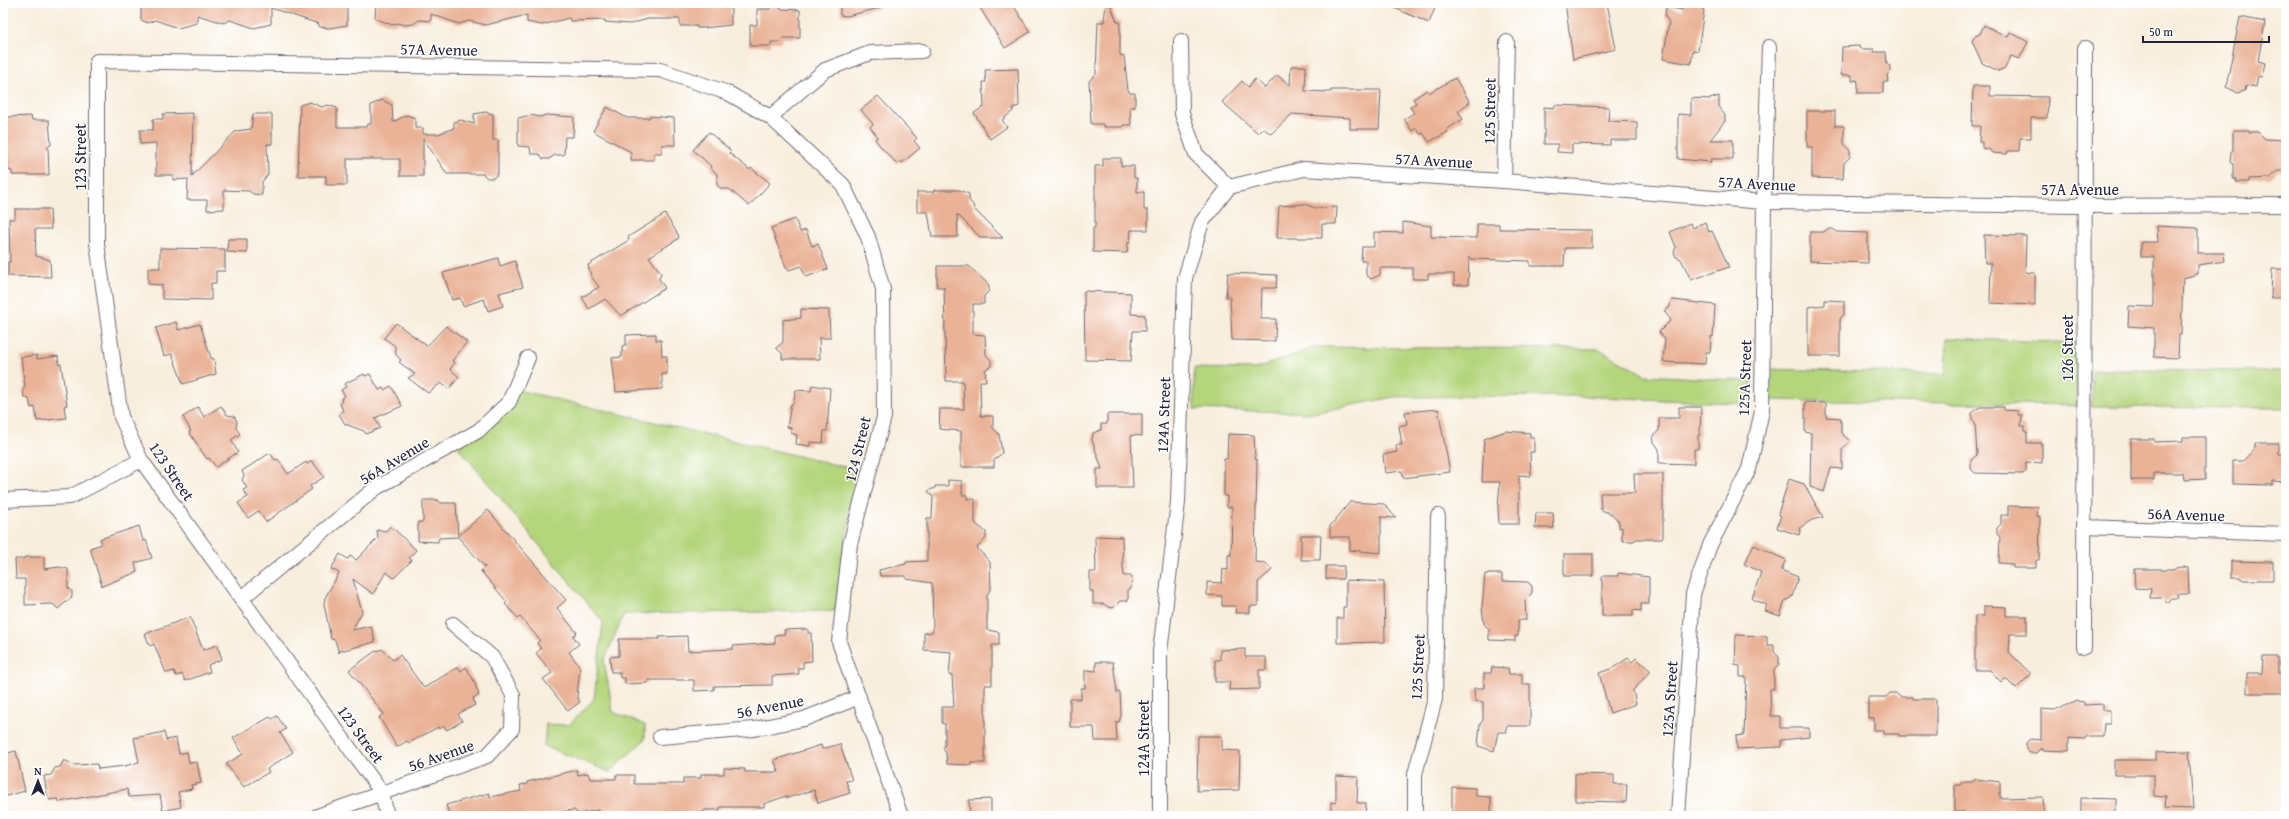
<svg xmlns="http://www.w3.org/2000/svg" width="2289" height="819" font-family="'Gentium Book Plus',serif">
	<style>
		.green { fill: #b4d57c; stroke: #6b7c5c }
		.building { fill: #eab397 }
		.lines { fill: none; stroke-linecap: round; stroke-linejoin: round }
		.street-casing { stroke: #6d6974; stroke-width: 16 }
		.street { stroke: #fff; stroke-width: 14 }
		.labels { text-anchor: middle; stroke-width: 3; stroke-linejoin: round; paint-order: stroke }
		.street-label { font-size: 16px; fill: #22223b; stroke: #fff }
	</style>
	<rect width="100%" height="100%" fill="#fff"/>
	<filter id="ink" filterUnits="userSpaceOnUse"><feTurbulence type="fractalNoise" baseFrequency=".025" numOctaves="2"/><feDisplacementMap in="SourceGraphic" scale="8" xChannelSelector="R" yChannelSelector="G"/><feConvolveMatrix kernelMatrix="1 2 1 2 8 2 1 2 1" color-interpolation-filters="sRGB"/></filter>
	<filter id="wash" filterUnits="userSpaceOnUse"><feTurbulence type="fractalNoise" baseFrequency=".012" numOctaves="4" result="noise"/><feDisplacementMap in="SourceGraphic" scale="16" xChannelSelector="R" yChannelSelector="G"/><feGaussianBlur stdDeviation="0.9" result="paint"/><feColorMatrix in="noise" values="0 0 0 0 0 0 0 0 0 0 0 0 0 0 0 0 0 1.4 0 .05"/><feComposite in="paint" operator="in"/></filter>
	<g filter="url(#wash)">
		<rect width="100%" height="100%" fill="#f8eedd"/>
		<g class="green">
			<path d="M1947 338 2077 343V405L1767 400V369L1946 374Z"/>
			<path d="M1315 347 1599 349 1645 375 1752 381 1751 404 1578 396 1394 397 1313 413 1194 409V368L1255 369Z"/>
			<path d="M2092 370 2286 371V408L2091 407Z"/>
			<path d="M518 390 862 471 846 536 835 611 624 614 604 661 613 712 645 725V739L610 772 544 746 546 724 569 725 594 699 603 622 458 447Z"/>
		</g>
		<g id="blocks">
			<g class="building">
				<path d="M141 3H347V25L329 28 319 27V24L271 8V24L254 28 230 20 224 23 197 15V23L178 28 155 20 148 23 141 20Z"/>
				<path d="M376 3H731V25L704 28H697V26H680V19H648L630 24 605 22V20L570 21 569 18 542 25 527 22V15L486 25 469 21 459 24 431 14V21L419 20 413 24 404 25 398 23 392 25 375 18Z"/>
				<path d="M840 3H880V8L847 16 840 15Z"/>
				<path d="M977 3H1012L1030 32 1005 48Z"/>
				<path d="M1106 3H1110L1117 22H1120V55L1124 56 1128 90 1130 93H1135V107H1130L1131 125H1123V127H1104L1103 124H1091L1089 81 1096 74 1098 22H1104Z"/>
				<path d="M1383 3H1437L1429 23Z"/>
				<path d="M1565 3H1607L1616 49 1573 59Z"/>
				<path d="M1683 3H1703L1702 9 1704 10 1698 51 1693 50 1691 64 1663 59 1669 22 1665 16 1666 7 1682 10Z"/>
				<path d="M772 6H779L782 9 800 10V38H783L781 42H771V46H750V25H757V9H770Z"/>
				<path d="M2240 17 2265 22 2258 61 2265 63 2262 77 2258 76 2256 87 2246 85 2245 91 2238 93 2226 87Z"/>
				<path d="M1984 25 2008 37 2010 32 2028 42 2019 59 2011 56 2005 68 1998 71 1982 63 1972 41 1975 36 1980 34Z"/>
				<path d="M1859 46 1860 49H1874V52H1886L1887 64 1890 66V72L1887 75 1888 82H1883V93H1858V83L1857 80 1852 81V75H1841L1842 47Z"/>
				<path d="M1291 66H1306L1305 91 1331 92V90H1381L1379 129H1350V118L1292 114 1271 134 1263 128 1258 133 1222 102 1242 81 1248 87 1255 79 1265 88 1277 75 1290 85Z"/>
				<path d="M1018 69 1019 106 1013 108V111L1002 120 1007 127 990 139 974 113 984 107 983 82H986L985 70Z"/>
				<path d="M1455 78 1470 102 1458 111 1463 119 1446 130 1448 132 1429 142 1423 133 1420 134 1416 128 1412 131 1404 119 1414 113 1410 107 1416 103 1413 99 1427 90 1429 93Z"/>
				<path d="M1973 86H1990V96L2048 97 2047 118H2031V138H2020L2019 151H2008L2007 154 1992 153 1989 149 1982 148V142H1979L1980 126H1972Z"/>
				<path d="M878 96 917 138 914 141 920 148 902 163 900 161 897 164 881 147 875 139 878 137 870 127 873 124 861 110Z"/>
				<path d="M1719 96V108L1725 115V121L1710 140H1733V159H1711V162L1678 159V114L1691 115V98L1710 99Z"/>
				<path d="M382 100 392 105 393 122 407 115 415 118V128H423V134H438L454 128V122L461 120 474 124V114L486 112 493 114V140H498V174L493 178H487L483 174H447L423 138V176H400V159H347V185H326V176H298L300 105 310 102 322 107 328 105 337 108V127H367L368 124H371V105Z"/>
				<path d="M1555 105 1609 107 1608 121 1637 122V140H1610V145L1572 144V153L1557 152 1558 144H1544V107L1555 108Z"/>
				<path d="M607 107 627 118H649V116L674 118 675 145H662V153H654V160H631V152L593 131Z"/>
				<path d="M1807 111H1835V126H1844V144L1850 151V157L1844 163 1843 179 1812 178V147H1807Z"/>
				<path d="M193 113 192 176 236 131 251 129 253 114H272V144H267L268 174 262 182V195L253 194 249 191 224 190V209L207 210V200H187L188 179 173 180V175H156V143L140 144V130H153V119H163V114Z"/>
				<path d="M531 115 540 117 546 115 574 117 573 137H565L564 155H555L549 159H543L539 154H531L530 147 518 146V118Z"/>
				<path d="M31 116 32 120H49L51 145 48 146 49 175H12V171L8 170 7 117Z"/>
				<path d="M2233 130H2249V132H2258L2265 139 2286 140V171H2277L2269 178 2249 179V182H2236V179H2233V164L2230 161 2231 152 2233 150Z"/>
				<path d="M709 132 731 151 729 153 750 170 751 168 770 183 749 206 729 189H722L717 185V174L710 168 711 166 693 150Z"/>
				<path d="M1103 158H1121V166H1134V178H1137V192H1144V210H1148V230H1131L1130 242H1128L1127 253 1093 252V228H1095V166H1103Z"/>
				<path d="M934 190H959L969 194V200L973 205 974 209 1003 238H981L957 214 958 237H932L928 212H917V192H934Z"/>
				<path d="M1305 204 1315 208 1337 207 1336 224H1322V238H1277L1279 206Z"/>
				<path d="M15 209H50L51 229H35L36 256 50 260 51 277 8 276V262H10L9 219H15Z"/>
				<path d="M665 214 679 236 678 239 649 257 661 273 659 279 665 288 621 316 605 299 589 309 582 297 599 287 591 276 588 265 629 240 628 237Z"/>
				<path d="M795 219 800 232 806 230 812 246 818 244 828 269 806 277 801 266 789 270 786 267 771 228Z"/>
				<path d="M1403 222 1431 226V237L1477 238V224H1499V229L1592 230V248H1565L1564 266H1530V261L1471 259 1469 257 1468 285H1454V274H1428V279H1413V268H1380V275L1371 279 1366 275V261H1361L1362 247H1374V232L1403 233Z"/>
				<path d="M1705 222 1709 232 1712 231 1729 267 1691 280 1681 259 1676 257 1674 252 1676 247 1670 232 1690 223 1693 228Z"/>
				<path d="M2157 226 2198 228V253H2224L2225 261 2198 265V274L2183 278 2181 335H2179L2178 358 2154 357V328L2128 326 2129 306 2153 307 2154 304V257H2141V242H2158Z"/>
				<path d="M1827 229H1833L1837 232 1868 233V263L1810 261V232H1824Z"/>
				<path d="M1984 235 2026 236 2025 272 2035 273V305L1990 303 1991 263H1985Z"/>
				<path d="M228 239H247V253L227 252Z"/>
				<path d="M160 248 225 249V271H216V283H211V300L163 299 162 297V285L148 284V268H160Z"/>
				<path d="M498 258 500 266 515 261 523 287 499 293 503 306 488 311 484 299 463 306 460 298 452 300 443 273Z"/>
				<path d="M937 266H969L989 285V291L984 296V304H973V334L985 335 986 355 991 360V366L985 370 986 381H980L981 416H993V428L999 434 1002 453 994 460V467H961V431L939 429 940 409H964L963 381H946L944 287H937Z"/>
				<path d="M2272 269H2286V298H2271Z"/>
				<path d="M1228 273 1277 275 1276 288H1262L1261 319H1276L1275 341 1232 340 1230 297H1226Z"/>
				<path d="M1084 291 1131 293V314L1145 315V331H1133L1131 361 1085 360Z"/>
				<path d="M1673 300 1715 305 1713 337 1711 336 1710 352H1706L1705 364 1663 362 1665 339 1659 332 1671 320 1664 311 1670 307V302Z"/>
				<path d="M1825 300 1844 301V314L1840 319V356H1808V307L1825 305Z"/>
				<path d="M801 309 829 310 830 338H819L820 359H782V353L776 348 783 342V320L801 318Z"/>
				<path d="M176 322 178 330 200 324 211 358 214 359 216 374 183 384 172 354 164 356 156 328Z"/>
				<path d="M396 323 427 346 446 326 467 342 452 361 455 363 450 369 459 377 449 389 441 383 428 393 408 378 415 374 399 362 401 360 396 355 395 346 384 338Z"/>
				<path d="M656 334V340H661L662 356H667V374H662V389L616 392 612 358 622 357V346L626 345V335Z"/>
				<path d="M37 355V359L58 356 59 365 61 364 67 405 64 406 66 418 37 421 35 407 31 408 29 399 24 397 23 390 25 387 21 357Z"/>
				<path d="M364 374 365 376 370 374 379 390 383 388 384 390 391 386 402 406 375 418 380 428 366 434 364 431 345 424 339 414 343 411 340 403 342 401 341 399 345 396 341 390 346 387 344 384Z"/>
				<path d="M812 385 830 388 827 431H824L823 443 810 442V446L796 444 797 435 791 433V428L787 427 791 404H793L796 390 811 391Z"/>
				<path d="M1805 402 1826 403V417L1841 418V433L1850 441 1842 450V469L1831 468 1824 492 1810 487 1811 433 1805 432Z"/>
				<path d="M221 406 227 415 234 416 237 421 236 428 240 434 231 440 238 452 216 467 209 458 207 459 189 432 191 431 183 417 198 407 204 417Z"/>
				<path d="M1679 407H1701L1700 435H1698V449H1694V464L1659 463V449L1654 442 1653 437 1659 430V418H1679Z"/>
				<path d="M1980 407H2004V410L2018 411V415H2022L2021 426H2025V432H2027V443H2042V463L2026 462V472H2024L2023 474 1975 473 1971 469V460L1977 455 1975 422 1972 419V413Z"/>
				<path d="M1438 409 1450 472 1403 478 1402 471 1385 473 1383 455 1397 452 1396 445H1402L1399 426 1407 424 1405 412Z"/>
				<path d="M1107 414H1142V436L1131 435 1133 488H1097V469H1102L1092 440 1093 433 1101 430V424H1107Z"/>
				<path d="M1506 431 1530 433V437H1534V452H1530L1531 476 1519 475V524H1499L1498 507 1500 482H1482L1484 439Z"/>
				<path d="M1228 434 1254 435 1255 459H1257L1255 562 1266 563 1272 570 1258 582V606H1250V613H1235L1236 606H1222V596L1207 595V582L1222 583 1223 569 1228 570V555H1231L1232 507H1227V496H1224V459H1227Z"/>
				<path d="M2183 437H2205V479L2184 480 2183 473H2154V480H2131V439H2154V442L2183 441Z"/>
				<path d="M2255 443H2279V454H2286V482L2273 481V485L2233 484V461H2243L2255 448Z"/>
				<path d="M270 453 275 460 278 459 288 474 306 462 307 464 312 461 324 477 310 486 312 489 266 522 258 511 248 518 238 503 248 497 243 490 247 488 242 480 244 476 242 471Z"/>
				<path d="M1634 474H1663V537L1662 539H1636L1634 541H1622V527L1619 528V522L1612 514 1601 510 1600 493H1635Z"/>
				<path d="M1789 479 1804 484 1823 517 1810 521 1801 527 1799 535 1777 528 1781 515 1778 514Z"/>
				<path d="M948 480 962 481V495H967V499H975V523L986 532V538L977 548 990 562 991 588 987 595V630L999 632V645H992V685H985V763H971V765L947 764 946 753 943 748 945 745V724L942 723V707H954L952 675H949L951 652 924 650V633L933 632 932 583 906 579V576H880L879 570 906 564V562L927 561V518H932L933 497 928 491 935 488V486H948Z"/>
				<path d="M423 500H438L440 503H456L458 536 488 510 566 600 557 608 577 633 573 636 579 644 569 652 580 667 577 697 580 702 568 711 543 679 552 673 536 653 541 649 537 643 540 640 520 617 518 618 505 604 507 602 481 571 485 567 458 537 439 538 438 542 418 541V522H423Z"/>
				<path d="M1350 502 1384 504 1396 518 1381 517V553L1350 550V537H1330V526Z"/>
				<path d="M2008 506 2038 507 2037 516 2040 517 2039 560H2036V568H2013V564L1999 563 2000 537 1997 534V528L2001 524V515H2008Z"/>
				<path d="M1536 513H1553L1554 528H1535Z"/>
				<path d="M139 526 143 541 146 540 152 558 135 563 137 572 102 586 90 548 102 544 100 539Z"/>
				<path d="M391 526 416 550 409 558 412 560 394 578 386 572 373 594 353 579 362 612 352 630 371 626 375 642 340 651 339 653 335 640 331 639 324 604 325 598 339 573 331 569 340 554 348 559 350 556 356 560 378 538 377 530 386 531Z"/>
				<path d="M1301 535H1321L1320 560H1301Z"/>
				<path d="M1095 536 1122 537 1123 567 1124 576H1132L1131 589H1128V601H1120L1113 608 1108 607 1104 604H1093V591H1090V572H1096Z"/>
				<path d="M1754 545 1786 560 1781 570 1798 577 1792 597 1785 601 1780 616 1765 611 1767 605 1752 599 1761 572 1744 564Z"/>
				<rect x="1564" y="554" width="29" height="22"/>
				<path d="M24 557H44V569L59 567 68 569V588L72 591V597L58 609 53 604 25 605V579H16L15 559H24Z"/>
				<path d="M2231 561 2273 562V580H2241L2240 578H2231Z"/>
				<path d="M1326 566H1344L1343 579H1326Z"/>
				<path d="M2181 567 2188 568 2189 594H2178V598H2171L2167 603 2162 598H2150L2151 589 2135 588 2134 569H2171Z"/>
				<path d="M1618 573 1649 577V604H1641V611L1633 610V616H1602V576H1618Z"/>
				<path d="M1485 574H1502V581L1528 582 1532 586V593L1525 600 1526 620H1518V636H1515V641L1489 640V629L1484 624 1482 607Z"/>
				<path d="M1346 580 1384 582 1385 642 1337 643V618H1343V607H1346Z"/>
				<path d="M1984 606 2006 607V616H2027V634H2010L2009 652 2031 674 2016 689 2005 678 2001 682 1990 670H1975V616H1984Z"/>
				<path d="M190 617 203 650 217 645 222 659 208 665 210 672 185 681 182 674 176 676 174 671 166 673 154 644 150 646 145 634Z"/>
				<path d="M808 629V633H811L812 661 803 662V668H798L799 674 772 676V685L714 686V690L694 691V680H648V683L625 684V678H620V672H611L610 657 619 656V639H659V637L687 636 688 651 733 649V646L775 643V635L785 634 784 630Z"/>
				<path d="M1736 635 1767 636V645H1774V652L1779 657V665L1774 670V689H1770L1771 716H1780V728H1809V737L1781 740V747L1737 749 1736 736 1744 735 1746 677H1740V666L1735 665Z"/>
				<path d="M382 649 393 660 400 655 424 688 458 667 461 671 466 667 474 681 479 695 473 698 475 705 458 714 462 721 447 730 444 726 439 729 438 727 409 743 407 741 397 747 379 717 384 714 349 670 377 650V651Z"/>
				<path d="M1245 649V657H1266V670H1259V689L1229 690 1230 682H1215V660H1220V650Z"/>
				<path d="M2263 657H2278V673H2285V693H2247V673H2262Z"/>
				<path d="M1628 658 1632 662 1636 658 1651 671 1633 690 1636 704 1610 713 1599 673 1613 668Z"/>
				<path d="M1096 662H1113L1117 693 1120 692 1121 715 1119 722H1116L1117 741H1095L1094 727H1070V699H1081V688H1085V670L1096 671Z"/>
				<path d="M1492 667 1508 668 1509 674H1522V684H1530V726H1506L1507 732H1498L1494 751 1478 746 1480 724 1483 720V702L1475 701 1474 688H1484V673H1491Z"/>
				<path d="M1890 693H1896L1900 697H1913V699H1936V736H1899V734H1883V730H1874V718H1868V697H1886Z"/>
				<path d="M2077 701 2084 702V705L2103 704V710H2110V723H2104L2103 736H2088L2084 739 2069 738V751L2041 750V748L2036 753H2030L2026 749V743L2030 739 2041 740V709L2054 710Z"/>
				<path d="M277 716 286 729 280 733 293 752 267 769 269 772 244 787 226 764 243 754 233 738 270 717 272 719Z"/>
				<path d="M164 732 166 740 176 738 179 754 187 752 189 763 197 762 201 783 191 785 192 789 178 792 181 807 163 811 160 795 129 797 127 789 59 802 58 799 48 800 44 776 51 775 55 768 60 767 64 760 74 765 97 764 98 769 125 766 139 762 134 738Z"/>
				<path d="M1198 736H1222V750L1240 751 1239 790 1197 791Z"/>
				<path d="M840 744 852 780 846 781 850 793 818 803 814 790 787 798 786 796 764 804V807H720V810H705L702 813H676V816H598V810L579 814 574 810 541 816H450L446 805 489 793 490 797 521 791 520 785 528 784 527 782 577 770 578 775 588 773 590 779H616V775H634V784H683V778H701V774H724V768L745 769V772H779L774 760 821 745 822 749Z"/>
				<path d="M16 751 25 791 3 797V754Z"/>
				<path d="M2189 751 2193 809 2165 808 2166 797 2154 796V775H2114V760H2156V752Z"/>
				<path d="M1575 774 1614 775V784H1627L1626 802 1575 801Z"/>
				<path d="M1336 776 1358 777 1357 803H1366L1365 816H1331V802L1336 803Z"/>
				<path d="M1976 779 2000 782V798L2043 797 2044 816H1965V812H1955V785H1961V782H1972Z"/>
				<path d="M1452 787 1475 788 1476 796 1491 797V816H1452Z"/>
				<path d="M2081 798 2116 799V816H2081Z"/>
				<path d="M991 799V816H970L969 800Z"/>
			</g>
		</g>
	</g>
	<g filter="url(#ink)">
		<use href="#blocks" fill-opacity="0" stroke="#6d6974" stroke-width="1"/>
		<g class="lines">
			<defs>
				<g id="street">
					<path d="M770 117 825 70 870 53 922 51"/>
					<path d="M1504 181 1507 42"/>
					<path d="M1229 187 1304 169 1504 181 1764 202 2083 206 2286 205"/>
					<path d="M3 500 70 497 141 460"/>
					<path d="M2084 527 2286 534"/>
					<path d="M242 598 376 488 478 431 509 402 528 358"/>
					<path d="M2084 647 2085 48"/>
					<path d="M660 737 754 729 804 719 859 697"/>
					<path d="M317 816 487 756 512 729 513 695 492 657 453 624"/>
					<path d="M387 816 382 793 141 460 121 417 97 243V61L660 70 728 93 770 117 843 185 868 237 883 289 884 417 850 544 839 642 901 816"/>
					<path d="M1160 816V652L1178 502 1185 278 1202 222 1229 187 1196 154 1182 114 1181 41"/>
					<path d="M1415 816V774L1435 699 1438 516"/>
					<path d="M1678 816 1693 594 1710 545 1749 469 1762 411 1764 202 1769 47"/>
				</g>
			</defs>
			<use href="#street" class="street-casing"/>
			<use href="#street" class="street"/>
		</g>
	</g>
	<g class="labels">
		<g class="street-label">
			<text transform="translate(439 49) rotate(1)" y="6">57A Avenue</text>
			<text transform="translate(1489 111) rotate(-89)" y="6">125 Street</text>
			<text transform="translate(80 157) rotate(-90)" y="6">123 Street</text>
			<text transform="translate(1434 160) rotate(3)" y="6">57A Avenue</text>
			<text transform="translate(1757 183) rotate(3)" y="6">57A Avenue</text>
			<text x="2080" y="195">57A Avenue</text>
			<text transform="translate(2067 348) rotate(-90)" y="6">126 Street</text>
			<text transform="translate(1744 378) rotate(-88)" y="6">125A Street</text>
			<text transform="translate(1163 415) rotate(-88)" y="6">124A Street</text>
			<text transform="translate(857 449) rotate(-76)" y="6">124 Street</text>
			<text transform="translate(394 460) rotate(-31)" y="6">56A Avenue</text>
			<text transform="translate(172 471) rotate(56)" y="6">123 Street</text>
			<text transform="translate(2186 514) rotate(2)" y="6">56A Avenue</text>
			<text transform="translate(1417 667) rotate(-87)" y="6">125 Street</text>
			<text transform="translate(1669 699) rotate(-86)" y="6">125A Street</text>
			<text transform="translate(770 706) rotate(-11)" y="6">56 Avenue</text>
			<text transform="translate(361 734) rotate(54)" y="6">123 Street</text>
			<text transform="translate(1143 738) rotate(-90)" y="6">124A Street</text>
			<text transform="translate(441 755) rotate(-19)" y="6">56 Avenue</text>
		</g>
	</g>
	<rect width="2289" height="819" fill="none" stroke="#fff" stroke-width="16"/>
	<g transform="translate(38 781)" stroke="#ffffff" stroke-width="3" paint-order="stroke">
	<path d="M0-3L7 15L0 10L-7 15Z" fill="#22223b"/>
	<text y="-6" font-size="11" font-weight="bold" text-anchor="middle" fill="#22223b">N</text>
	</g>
	<path d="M2143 36v6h126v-6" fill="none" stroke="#22223b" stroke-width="2"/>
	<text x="2149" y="36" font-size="12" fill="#22223b" stroke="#ffffff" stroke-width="3" paint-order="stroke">50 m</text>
</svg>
